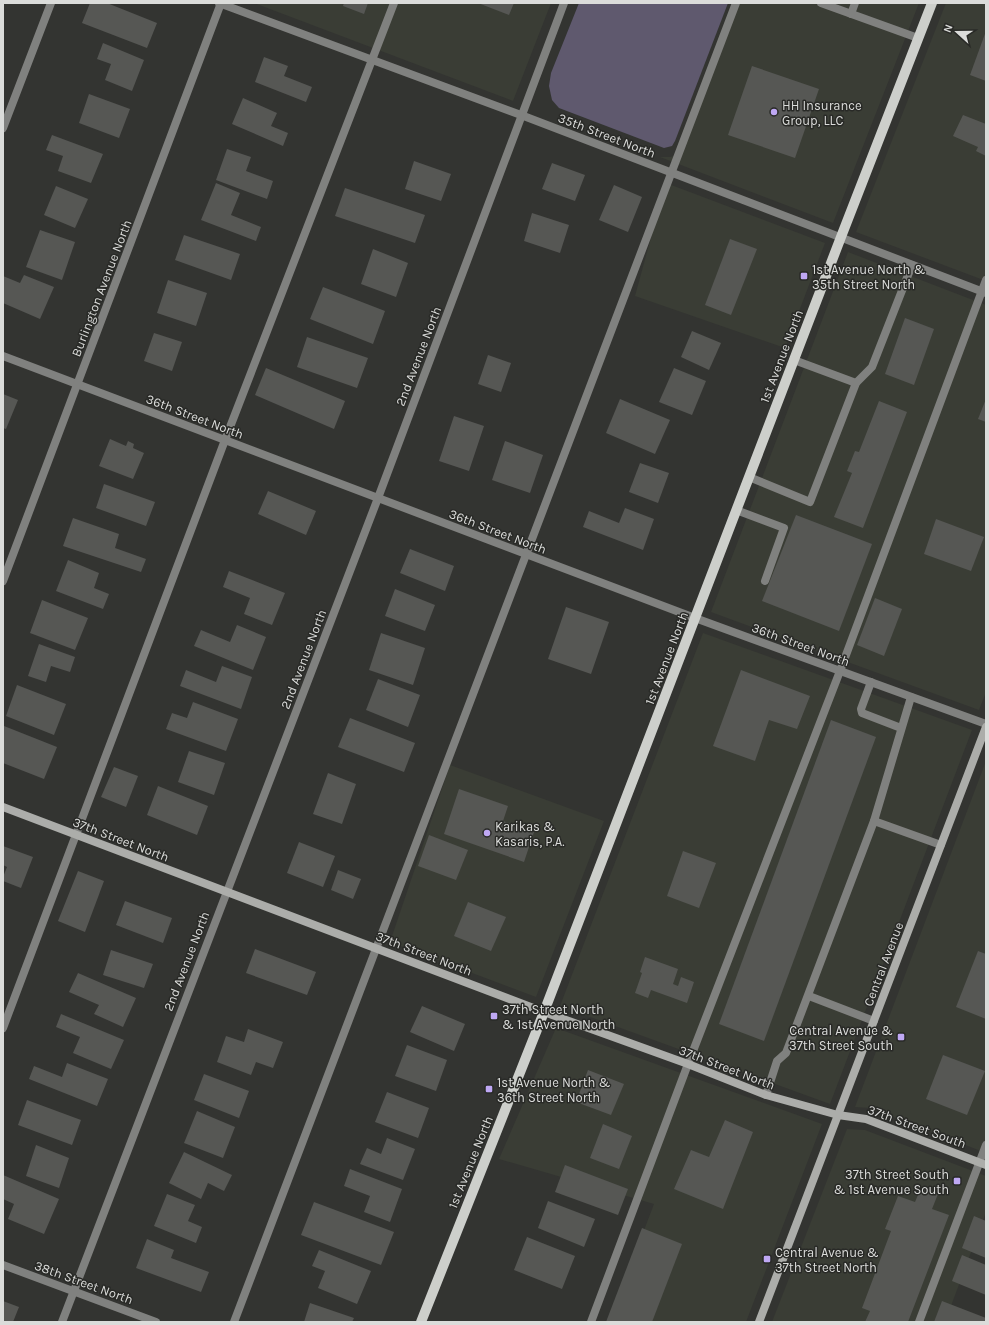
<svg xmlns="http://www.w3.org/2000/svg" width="989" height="1325" font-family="Karla,sans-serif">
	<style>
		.built { fill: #3a3d35 }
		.green { fill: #5f596e }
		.building { fill: #565754 }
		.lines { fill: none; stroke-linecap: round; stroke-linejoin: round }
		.lane { stroke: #80817f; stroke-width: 8 }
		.street { stroke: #80817f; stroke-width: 8 }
		.secondary { stroke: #acadaa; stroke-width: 8 }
		.primary { stroke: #cdcfcb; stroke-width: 10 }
		.poi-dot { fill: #bfa8f4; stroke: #292a27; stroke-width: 1.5 }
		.labels { text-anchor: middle; stroke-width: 3; stroke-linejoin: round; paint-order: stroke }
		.poi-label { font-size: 13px; fill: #dbdcda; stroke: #292a27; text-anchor: start }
		.street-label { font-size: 13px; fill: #dbdcda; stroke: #292a27 }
	</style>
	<rect width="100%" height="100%" fill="#333431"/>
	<g class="built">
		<path d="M254 3H551L513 101Z"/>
		<path d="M739 3H919L833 223 660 157H670L677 155Z"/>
		<path d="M946 3H986V281L856 232Z"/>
		<path d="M666 183 825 243 785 348 635 296Z"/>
		<path d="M848 252 986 305V692L979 710 711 612Z"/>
		<path d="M703 633 972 730 830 1104 560 1006Z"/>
		<path d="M986 761V1153L870 1108 855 1107Z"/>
		<path d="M450 765 604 821 536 997 390 942Z"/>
		<path d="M556 1028 822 1124 746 1322H609L654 1204 499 1159Z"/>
		<path d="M847 1129 865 1130 986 1176V1212L945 1322H772Z"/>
	</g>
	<path class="green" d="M579 3H728L675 141 672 146 664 148 559 108 552 100 549 86 551 73Z"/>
	<g class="building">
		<path d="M90 3H107L157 23 147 48 82 23Z"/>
		<path d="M344 3H368L364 14 343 6Z"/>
		<path d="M478 3H514L509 15Z"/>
		<path d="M986 31V81L970 75Z"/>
		<path d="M103 43 144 60 132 91 105 80 111 64 97 59Z"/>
		<path d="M264 57 288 66 284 76 312 87 306 102 255 82Z"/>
		<path d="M752 66 819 89 795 158 728 135Z"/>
		<path d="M89 94 130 109 119 138 79 123Z"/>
		<path d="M243 98 277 113 271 126 288 133 283 146 232 124Z"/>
		<path d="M963 115 986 124V156L976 151 978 147 953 136Z"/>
		<path d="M52 135 103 154 91 183 58 171 63 156 46 150Z"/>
		<path d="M227 149 251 157 246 171 273 181 267 199 216 180Z"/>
		<path d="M414 161 451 174 441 201 405 189Z"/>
		<path d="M552 163 585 175 575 201 542 189Z"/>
		<path d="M216 183 240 193 231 215 261 227 256 241 201 220Z"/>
		<path d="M614 185 642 197 628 232 599 220Z"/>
		<path d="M56 186 88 199 75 228 44 215Z"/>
		<path d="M345 188 425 215 415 243 335 216Z"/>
		<path d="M532 213 569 225 560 253 524 241Z"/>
		<path d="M40 230 75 242 62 280 26 267Z"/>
		<path d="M184 235 240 254 231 280 175 260Z"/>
		<path d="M730 239 757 249 731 315 705 305Z"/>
		<path d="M373 249 408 263 396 297 361 284Z"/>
		<path d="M24 275 54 287 40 319 3 303V276L20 283Z"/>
		<path d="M168 280 207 293 196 326 157 313Z"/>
		<path d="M323 287 385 311 373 344 310 319Z"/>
		<path d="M905 318 934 329 914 385 885 374Z"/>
		<path d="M692 331 721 343 709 370 681 357Z"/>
		<path d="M154 333 182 342 172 371 144 361Z"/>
		<path d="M307 337 368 358 357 388 297 367Z"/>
		<path d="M488 355 511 363 501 392 478 384Z"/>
		<path d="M266 368 345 401 334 429 255 395Z"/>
		<path d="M674 368 706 381 692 415 659 402Z"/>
		<path d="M3 394 18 400 6 429 3 428Z"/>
		<path d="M620 399 670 420 655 454 606 433Z"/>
		<path d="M986 399V422L978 419Z"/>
		<path d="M879 401 907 412 863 528 834 517 852 473 847 471 855 451 859 452Z"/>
		<path d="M454 416 484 426 469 471 439 461Z"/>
		<path d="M110 439 126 446 128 441 134 444 133 448 144 453 133 479 99 466Z"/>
		<path d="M505 441 543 455 530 493 492 480Z"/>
		<path d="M640 463 669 473 658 503 629 492Z"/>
		<path d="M104 484 155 502 146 526 96 508Z"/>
		<path d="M268 491 316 511 306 535 258 514Z"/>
		<path d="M625 508 654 519 643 550 583 527 589 511 619 523Z"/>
		<path d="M796 515 872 544 839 631 762 601Z"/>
		<path d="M73 518 119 534 115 548 146 559 141 572 63 546Z"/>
		<path d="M936 519 984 537 971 571 924 554Z"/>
		<path d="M410 549 454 566 445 591 400 573Z"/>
		<path d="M68 560 99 573 94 588 109 594 103 609 56 591Z"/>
		<path d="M229 571 285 593 272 625 244 614 250 598 223 587Z"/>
		<path d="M395 589 435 605 425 631 385 616Z"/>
		<path d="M875 598 902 609 884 656 857 645Z"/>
		<path d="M42 600 88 618 75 650 30 633Z"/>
		<path d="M566 607 609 622 591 674 548 659Z"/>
		<path d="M237 625 266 637 253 670 194 646 201 630 230 642Z"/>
		<path d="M381 633 425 648 413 685 369 670Z"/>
		<path d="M39 644 75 657 70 672 51 666 46 682 28 676Z"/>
		<path d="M222 666 252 677 241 709 180 686 186 670 216 682Z"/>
		<path d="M741 670 810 696 797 729 769 720 755 761 713 746Z"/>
		<path d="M378 679 420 695 408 727 366 710Z"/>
		<path d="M17 685 66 704 54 735 6 716Z"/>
		<path d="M193 702 238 719 226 751 166 729 172 713 187 718Z"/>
		<path d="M350 718 415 743 404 772 338 747Z"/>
		<path d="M831 720 876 737 764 1041 719 1024Z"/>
		<path d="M4 726 57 747 44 779 3 763Z"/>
		<path d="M189 751 225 763 214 795 178 782Z"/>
		<path d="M114 767 138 776 126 807 101 797Z"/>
		<path d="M328 773 356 784 342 824 313 814Z"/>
		<path d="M158 786 208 806 197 835 147 815Z"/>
		<path d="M459 789 508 806 503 821 534 832 524 862 444 834Z"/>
		<path d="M429 835 468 850 456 880 418 866Z"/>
		<path d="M299 842 335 856 323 887 287 873Z"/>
		<path d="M3 846 33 857 21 888 3 881V877L7 867 3 865Z"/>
		<path d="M683 851 716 863 699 908 667 896Z"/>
		<path d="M338 870 361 879 353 899 331 890Z"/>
		<path d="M78 871 104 881 85 932 58 921Z"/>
		<path d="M125 901 172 918 163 943 116 925Z"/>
		<path d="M468 902 506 917 491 951 454 936Z"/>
		<path d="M255 949 316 972 307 995 246 973Z"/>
		<path d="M111 950 153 964 144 988 103 975Z"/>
		<path d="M978 951 986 954V1019L956 1007Z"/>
		<path d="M645 957 678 969 673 984 678 986 681 977 694 982 687 1003 651 990 648 998 635 993 642 973 640 972Z"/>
		<path d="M78 973 136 998 123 1027 94 1014 99 1005 69 992Z"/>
		<path d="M422 1006 465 1024 454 1051 410 1032Z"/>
		<path d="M61 1014 124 1040 111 1069 73 1053 80 1037 56 1027Z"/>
		<path d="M248 1029 283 1042 273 1068 256 1062 251 1075 217 1062 226 1036 244 1042Z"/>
		<path d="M407 1045 447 1060 436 1091 395 1076Z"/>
		<path d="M943 1055 985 1071 967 1115 926 1099Z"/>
		<path d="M67 1063 108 1079 97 1106 29 1079 34 1066 62 1077Z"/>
		<path d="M588 1070 624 1084 611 1115 576 1102Z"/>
		<path d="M204 1074 249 1091 239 1118 194 1100Z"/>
		<path d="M387 1092 429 1108 418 1138 375 1122Z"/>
		<path d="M27 1100 81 1120 72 1145 18 1125Z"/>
		<path d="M197 1111 235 1127 223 1158 184 1143Z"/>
		<path d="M725 1120 753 1132 723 1209 674 1189 691 1150 709 1157Z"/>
		<path d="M603 1124 632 1136 619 1169 590 1158Z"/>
		<path d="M387 1138 415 1149 403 1180 360 1164 367 1148 381 1154Z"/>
		<path d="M36 1145 69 1158 59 1188 26 1176Z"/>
		<path d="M184 1152 232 1175 224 1191 208 1183 201 1199 169 1183Z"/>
		<path d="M565 1165 628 1189 618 1215 555 1192Z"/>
		<path d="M350 1169 402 1189 390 1222 364 1212 370 1196 344 1186Z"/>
		<path d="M3 1175 59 1199 44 1234 8 1219 14 1204 3 1199Z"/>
		<path d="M921 1188 938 1194 932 1209 949 1215 908 1322H865L870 1311 862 1308 891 1231 885 1229 898 1196 915 1202Z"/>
		<path d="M167 1194 195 1205 188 1221 202 1227 196 1243 154 1226Z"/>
		<path d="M548 1201 595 1219 584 1247 538 1228Z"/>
		<path d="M314 1202 394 1232 381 1265 301 1235Z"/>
		<path d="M974 1216 986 1221V1258L962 1248Z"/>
		<path d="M642 1228 682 1244 652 1322H606Z"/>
		<path d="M527 1237 575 1256 562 1289 514 1270Z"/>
		<path d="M147 1239 174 1250 171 1258 209 1272 201 1292 136 1268Z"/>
		<path d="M319 1250 371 1271 357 1304 318 1288 325 1271 312 1266Z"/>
		<path d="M962 1255 986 1265V1295L952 1281Z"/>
		<path d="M3 1301 19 1307 13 1322H3Z"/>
		<path d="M942 1301 986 1318V1322H934Z"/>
		<path d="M310 1303 354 1318 352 1322H304Z"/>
	</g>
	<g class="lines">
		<g class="lane">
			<path d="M821 3 918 38"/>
			<path d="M851 14 855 3"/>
			<path d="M3 128 51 3"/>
			<path d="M794 360 856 383"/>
			<path d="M749 477 810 502 856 383 872 367 912 265"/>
			<path d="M736 510 784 528 765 581"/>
			<path d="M871 682 861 709 862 713 901 728"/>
			<path d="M911 697 874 821 941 845"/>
			<path d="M809 996 874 1021"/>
			<path d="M3 1028 225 440 394 3"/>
			<path d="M766 1095 777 1061 786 1053 874 821"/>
			<path d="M234 1322 736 3"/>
			<path d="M591 1322 688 1064 840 671 986 280"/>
			<path d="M919 1322 986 1145"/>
		</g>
		<g class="street">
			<path d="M219 3 521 115 986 293"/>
			<path d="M3 356 695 618 986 724"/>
			<path d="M3 581 221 3"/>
			<path d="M3 1265 156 1322"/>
			<path d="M62 1322 378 498 564 3"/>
		</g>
		<g class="secondary">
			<path d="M3 807 544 1012 688 1064 766 1095 838 1115 866 1119 986 1165"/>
			<path d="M759 1322 986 727"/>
		</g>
		<path class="primary" d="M421 1322 544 1012 841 237 932 3"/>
	</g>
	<g class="poi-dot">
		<circle cx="774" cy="112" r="4"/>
		<rect x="800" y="272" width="8" height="8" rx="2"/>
		<circle cx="487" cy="833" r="4"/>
		<rect x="490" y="1012" width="8" height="8" rx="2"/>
		<rect x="897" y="1033" width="8" height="8" rx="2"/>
		<rect x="485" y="1085" width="8" height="8" rx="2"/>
		<rect x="953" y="1177" width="8" height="8" rx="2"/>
		<rect x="763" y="1255" width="8" height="8" rx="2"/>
	</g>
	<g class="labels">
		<g class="poi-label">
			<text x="782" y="110">HH Insurance<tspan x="782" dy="15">Group, LLC</tspan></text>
			<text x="812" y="274">1st Avenue North &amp;<tspan x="812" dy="15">35th Street North</tspan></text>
			<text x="495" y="831">Karikas &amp;<tspan x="495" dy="15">Kasaris, P.A.</tspan></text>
			<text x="502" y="1014">37th Street North<tspan x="502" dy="15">&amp; 1st Avenue North</tspan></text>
			<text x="893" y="1035" text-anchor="end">Central Avenue &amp;<tspan x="893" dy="15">37th Street South</tspan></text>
			<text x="497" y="1087">1st Avenue North &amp;<tspan x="497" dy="15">36th Street North</tspan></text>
			<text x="949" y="1179" text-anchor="end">37th Street South<tspan x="949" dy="15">&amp; 1st Avenue South</tspan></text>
			<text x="775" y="1257">Central Avenue &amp;<tspan x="775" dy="15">37th Street North</tspan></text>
		</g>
		<g class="street-label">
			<text transform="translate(607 135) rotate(21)" y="5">35th Street North</text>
			<text transform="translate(101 288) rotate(-69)" y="5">Burlington Avenue North</text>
			<text transform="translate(418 356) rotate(-69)" y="5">2nd Avenue North</text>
			<text transform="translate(781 356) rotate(-69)" y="5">1st Avenue North</text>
			<text transform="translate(195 416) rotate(21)" y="5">36th Street North</text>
			<text transform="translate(498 531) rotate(21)" y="5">36th Street North</text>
			<text transform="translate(801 644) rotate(20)" y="5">36th Street North</text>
			<text transform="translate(666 658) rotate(-69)" y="5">1st Avenue North</text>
			<text transform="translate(303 659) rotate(-69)" y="5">2nd Avenue North</text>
			<text transform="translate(121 839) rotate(21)" y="5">37th Street North</text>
			<text transform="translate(424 953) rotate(21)" y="5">37th Street North</text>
			<text transform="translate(186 961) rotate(-69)" y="5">2nd Avenue North</text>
			<text transform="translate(883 964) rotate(-69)" y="5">Central Avenue</text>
			<text transform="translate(727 1067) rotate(21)" y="5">37th Street North</text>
			<text transform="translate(917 1126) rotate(20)" y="5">37th Street South</text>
			<text transform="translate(470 1162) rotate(-68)" y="5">1st Avenue North</text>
			<text transform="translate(84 1282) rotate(20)" y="5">38th Street North</text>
		</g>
	</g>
	<rect width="989" height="1325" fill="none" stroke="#dbdcda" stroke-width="8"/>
	<g transform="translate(957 32) rotate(291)" stroke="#292a27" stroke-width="3" paint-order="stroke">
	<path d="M0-3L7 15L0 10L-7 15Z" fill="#dbdcda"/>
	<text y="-6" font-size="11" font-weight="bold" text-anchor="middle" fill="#dbdcda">N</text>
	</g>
</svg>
